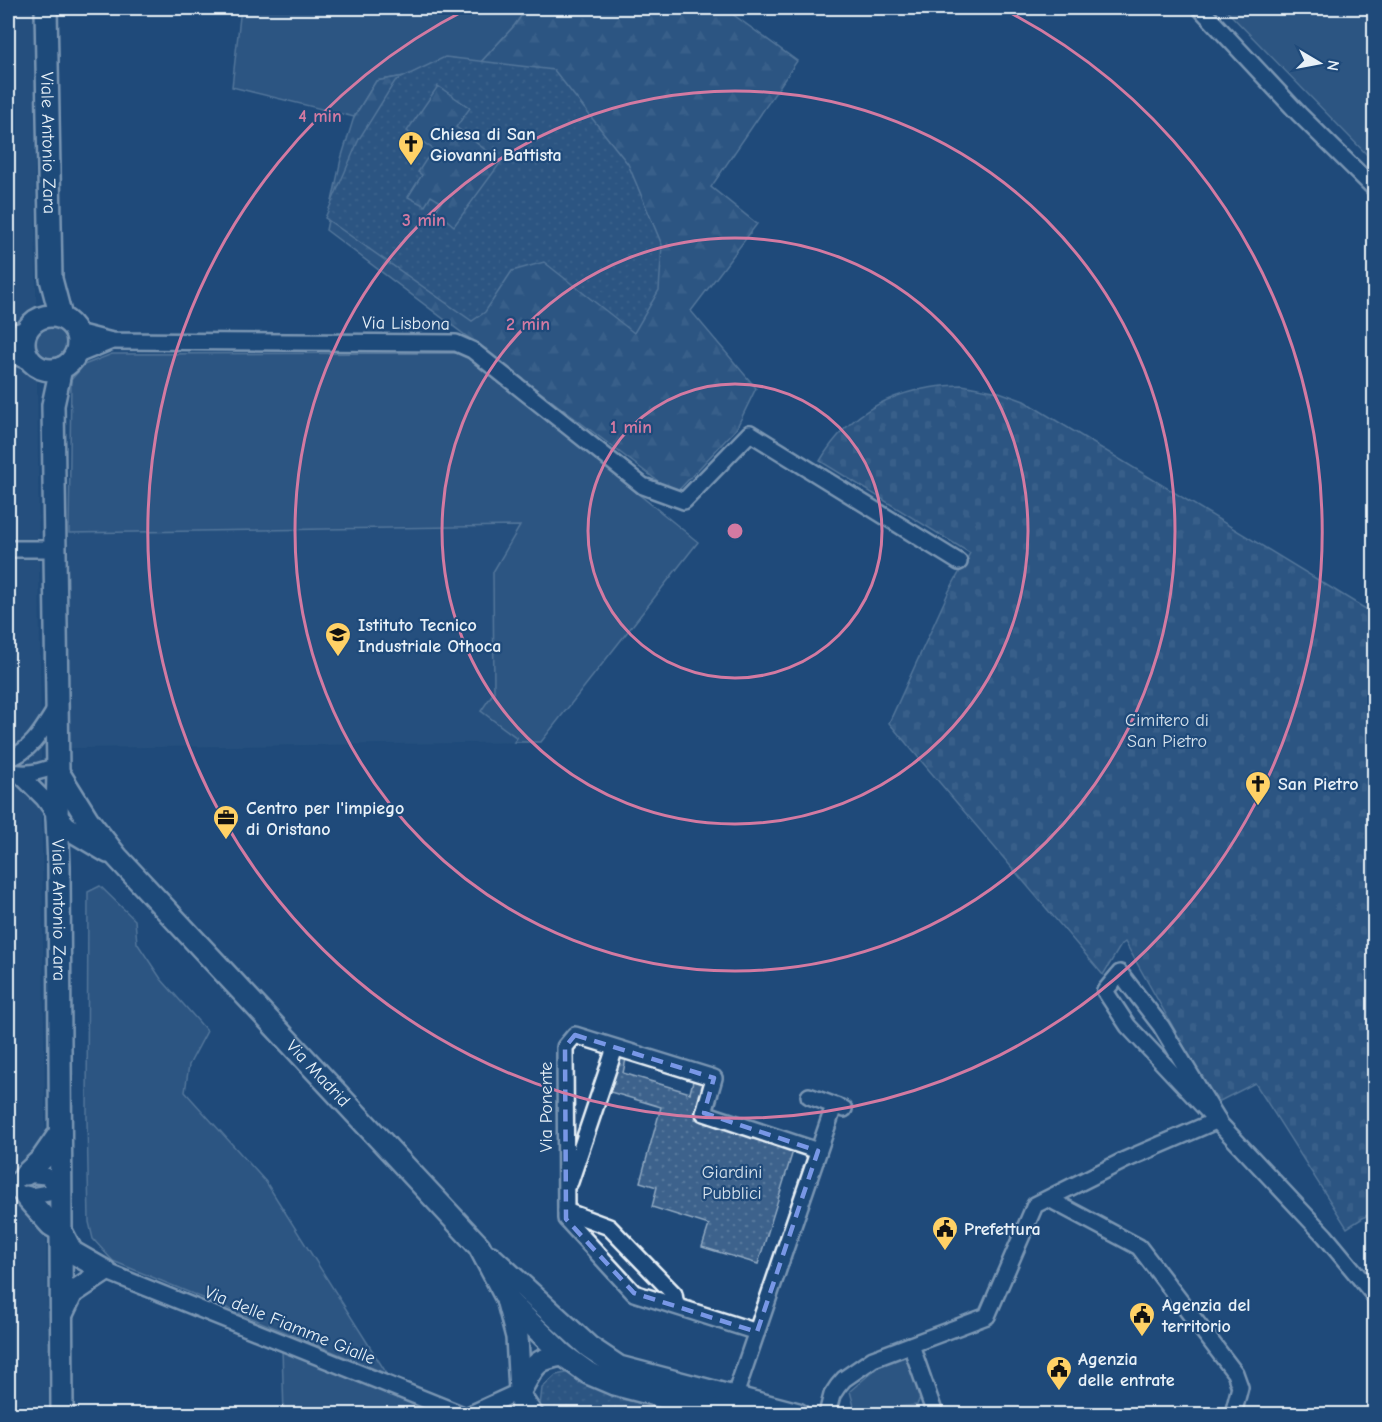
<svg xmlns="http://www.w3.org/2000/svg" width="1382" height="1422" font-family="'Comic Neue',sans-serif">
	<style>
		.built { fill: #2e5683 }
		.green { fill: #3c628c; stroke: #92aac2; stroke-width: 1.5 }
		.forest { fill: url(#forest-firs); stroke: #92aac2; stroke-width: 1.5 }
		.cemetery { fill: url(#cemetery-stones); stroke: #92aac2; stroke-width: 1.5 }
		.park { fill: url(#park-dots); stroke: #92aac2; stroke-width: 1.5; fill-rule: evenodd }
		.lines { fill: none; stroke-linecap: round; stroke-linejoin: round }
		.street-casing { stroke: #e8f1f8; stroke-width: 20 }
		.secondary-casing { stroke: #e8f1f8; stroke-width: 26 }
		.street { stroke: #1f4a7a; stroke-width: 15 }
		.secondary { stroke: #1f4a7a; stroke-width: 21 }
		.marked { fill: none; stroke: #7897e6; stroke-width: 4.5; stroke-dasharray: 12 8; stroke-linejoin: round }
		.ring { fill: none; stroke: #d37aa2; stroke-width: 3 }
		.labels { text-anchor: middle; stroke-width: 4.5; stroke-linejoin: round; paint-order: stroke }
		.poi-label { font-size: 18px; font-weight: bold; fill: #e8f1f8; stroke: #1f4a7a; text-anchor: start }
		.street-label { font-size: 18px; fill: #e8f1f8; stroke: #1f4a7a }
		.park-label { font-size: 18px; fill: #d7e3ed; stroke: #1f4a7a }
		.centre { fill: #d37aa2; stroke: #1f4a7a; stroke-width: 3 }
		.ring-label { font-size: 18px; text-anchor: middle; font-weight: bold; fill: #d37aa2; stroke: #1f4a7a; stroke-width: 4.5; stroke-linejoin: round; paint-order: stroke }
	</style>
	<defs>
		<pattern id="forest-firs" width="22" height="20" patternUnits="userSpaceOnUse" patternTransform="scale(1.5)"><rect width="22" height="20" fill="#3c628c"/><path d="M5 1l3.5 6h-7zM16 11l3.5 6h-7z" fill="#58799d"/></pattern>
		<pattern id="cemetery-stones" width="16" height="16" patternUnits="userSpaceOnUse" patternTransform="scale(1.5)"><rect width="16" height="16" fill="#3c628c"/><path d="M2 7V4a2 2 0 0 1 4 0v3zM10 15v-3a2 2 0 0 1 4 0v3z" fill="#58799d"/></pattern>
		<pattern id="park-dots" width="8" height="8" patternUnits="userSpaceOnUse" patternTransform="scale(1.5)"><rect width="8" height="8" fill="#3c628c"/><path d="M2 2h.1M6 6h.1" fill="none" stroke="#58799d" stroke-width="1.8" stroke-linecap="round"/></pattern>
	</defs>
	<rect width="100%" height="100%" fill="#1f4a7a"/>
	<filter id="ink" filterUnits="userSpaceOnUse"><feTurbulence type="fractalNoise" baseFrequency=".0167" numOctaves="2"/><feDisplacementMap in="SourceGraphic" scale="12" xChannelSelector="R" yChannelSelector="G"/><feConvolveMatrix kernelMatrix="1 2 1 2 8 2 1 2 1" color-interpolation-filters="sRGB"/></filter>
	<g filter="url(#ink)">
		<g class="built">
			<path d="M8 8H33L48 1414H8Z"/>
			<path d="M676 525 698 542 541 742 70 748 69 533Z"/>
		</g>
		<g class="green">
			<path d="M241 8H527L514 26 480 63 376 81 354 117 232 87Z"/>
			<path d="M1224 8H1374V162Z"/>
			<circle cx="51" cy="343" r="19"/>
			<path d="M463 353 698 542 541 742H514L517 738 481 711 494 692 493 572 520 526 69 533 71 380 84 365 112 354Z"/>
			<path d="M100 886 135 920 137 943 161 979 207 1031 189 1065 185 1092 266 1182 387 1374 113 1261 93 1239 89 1222 87 1118 88 892Z"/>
			<path d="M282 1349 447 1414H284Z"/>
			<path d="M905 1357 921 1395 917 1405 897 1407 884 1414H856L850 1391 878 1367Z"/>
		</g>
		<path class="forest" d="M527 8H724L797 61 711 187 757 224 691 311 756 388 736 429 675 494 326 230 341 159 354 117 376 81 480 63 514 26Z"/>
		<path class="cemetery" d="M962 385 999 392 1024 401 1374 614V1211L1347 1228 1255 1083 1216 1103 1125 942 1121 945 1103 975 889 723 949 591 970 553 820 461C851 408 902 386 962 385Z"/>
		<g class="park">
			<path d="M445 57 554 70 628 164 662 245 659 290 634 333 544 262 512 271 485 312 472 321 325 218 359 139 395 81ZM438 86 470 108 456 127 501 162 454 226 436 211 441 202 431 196 425 206 408 197 422 175 418 172 433 149 407 131Z"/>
			<path d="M616 1056 626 1059 623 1073 690 1093 693 1081 706 1084 695 1119 793 1151 758 1264 702 1247 709 1225 652 1207 657 1187 640 1182 661 1107 607 1091Z"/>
			<path d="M576 1371 612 1397 688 1414H545L540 1406 542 1388 556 1375Z"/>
		</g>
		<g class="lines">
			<defs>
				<g id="street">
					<path d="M1200 8 1299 114 1374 188"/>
					<path d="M77 332 112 341 456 343 472 350 643 486 684 501 750 433 959 562"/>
					<path d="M8 334 27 329"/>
					<path d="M8 353 32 363"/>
					<path d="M75 356 112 341"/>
					<path d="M8 549H55"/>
					<path d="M8 759C33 750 43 729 57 707"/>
					<path d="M8 771C27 776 40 772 58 765"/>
					<path d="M19 774 44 799 57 817"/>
					<path d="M809 1096 844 1109"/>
					<path d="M1218 1120 1161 1026 1120 973 1105 991 1128 1026 1325 1236 1374 1295"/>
					<path d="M26 1174 45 1176 60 1185 48 1193 26 1197 8 1186Z"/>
					<path d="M570 1182 615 1048"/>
					<path d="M1049 1199 1139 1247 1235 1373 1240 1387 1233 1414"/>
					<path d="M566 1211 609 1227 674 1294 676 1305"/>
					<path d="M105 1271 461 1414"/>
					<path d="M757 1332 634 1293 566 1219 565 1047 575 1035 714 1078 704 1113 818 1151"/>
					<path d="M911 1345 935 1414"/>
					<path d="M520 1391 535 1414"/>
					<path d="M731 1407 834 1106"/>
					<path d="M470 1414 520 1391"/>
					<path d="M518 1414 520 1391"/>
					<path d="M827 1414 832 1395 838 1386 844 1379 873 1359 987 1316 1035 1205 1125 1160 1218 1120"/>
				</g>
				<g id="secondary">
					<path id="s1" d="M46 8 51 279 61 317"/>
					<circle cx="51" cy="343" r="27"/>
					<path id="s2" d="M61 368 53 405 58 772 57 817 59 866 62 1414"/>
					<path id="s3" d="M58 772 88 820 117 857 479 1246 507 1299 517 1337 520 1391"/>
					<path d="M57 817 66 827 108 852"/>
					<path d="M26 1174 42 1159 60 1133"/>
					<path d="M26 1197 51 1225 61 1231 72 1252 105 1271 72 1293 62 1314"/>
					<path d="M491 1257 589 1347 619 1367 798 1414"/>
					<path d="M507 1300 563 1355 588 1373 614 1384 729 1414"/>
					<path d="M520 1391C535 1365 533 1360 563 1355"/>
				</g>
			</defs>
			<use href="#street" class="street-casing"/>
			<use href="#secondary" class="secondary-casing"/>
			<use href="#street" class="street"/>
			<use href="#secondary" class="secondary"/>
		</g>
	</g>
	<path d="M0 0H1382V1422H0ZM575 1035 714 1078 704 1113 818 1151 757 1332 634 1293 566 1219 565 1047Z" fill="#1f4a7a" fill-opacity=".55" fill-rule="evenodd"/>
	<path class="marked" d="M575 1035 714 1078 704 1113 818 1151 757 1332 634 1293 566 1219 565 1047Z"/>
	<g class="ring">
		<circle cx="735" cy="531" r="147"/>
		<circle cx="735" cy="531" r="293"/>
		<circle cx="735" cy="531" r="440"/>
		<path d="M1001 8A587 587 0 1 1 469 8"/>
	</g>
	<defs>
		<symbol id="church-pin" viewBox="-11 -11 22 30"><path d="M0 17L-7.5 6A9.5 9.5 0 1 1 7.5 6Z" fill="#ffd166" stroke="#1f4a7a"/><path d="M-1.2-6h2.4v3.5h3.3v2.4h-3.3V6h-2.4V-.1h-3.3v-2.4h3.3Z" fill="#111"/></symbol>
		<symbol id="school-pin" viewBox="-11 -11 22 30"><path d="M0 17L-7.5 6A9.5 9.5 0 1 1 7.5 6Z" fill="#ffd166" stroke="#1f4a7a"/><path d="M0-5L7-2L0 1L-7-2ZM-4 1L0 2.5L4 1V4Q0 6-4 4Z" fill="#111"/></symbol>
		<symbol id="office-pin" viewBox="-11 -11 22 30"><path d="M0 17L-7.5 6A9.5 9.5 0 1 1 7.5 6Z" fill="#ffd166" stroke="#1f4a7a"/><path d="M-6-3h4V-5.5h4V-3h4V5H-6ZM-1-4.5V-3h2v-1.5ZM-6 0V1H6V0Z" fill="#111"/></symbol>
		<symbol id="civic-pin" viewBox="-11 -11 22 30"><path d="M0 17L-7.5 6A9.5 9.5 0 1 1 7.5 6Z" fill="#ffd166" stroke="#1f4a7a"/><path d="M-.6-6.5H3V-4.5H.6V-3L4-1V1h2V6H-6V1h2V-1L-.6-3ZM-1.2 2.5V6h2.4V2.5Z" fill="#111"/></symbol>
	</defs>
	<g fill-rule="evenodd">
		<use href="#church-pin" x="396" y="129" width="30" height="40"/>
		<use href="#school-pin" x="323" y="620" width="30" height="40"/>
		<use href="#church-pin" x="1243" y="769" width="30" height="40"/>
		<use href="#office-pin" x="211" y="803" width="30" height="40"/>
		<use href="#civic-pin" x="930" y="1214" width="30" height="40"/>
		<use href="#civic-pin" x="1127" y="1300" width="30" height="40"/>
		<use href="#civic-pin" x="1044" y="1354" width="30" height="40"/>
	</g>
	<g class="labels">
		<g class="poi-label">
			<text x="430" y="140">Chiesa di San<tspan x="430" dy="21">Giovanni Battista</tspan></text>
			<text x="358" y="631">Istituto Tecnico<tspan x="358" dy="21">Industriale Othoca</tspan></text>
			<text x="1278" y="790">San Pietro</text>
			<text x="246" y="814">Centro per l'impiego<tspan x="246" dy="21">di Oristano</tspan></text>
			<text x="964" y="1235">Prefettura</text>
			<text x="1162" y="1311">Agenzia del<tspan x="1162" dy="21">territorio</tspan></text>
			<text x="1078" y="1365">Agenzia<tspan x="1078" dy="21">delle entrate</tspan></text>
		</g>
		<g class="street-label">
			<text dy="6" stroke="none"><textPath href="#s1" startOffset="135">Viale Antonio Zara</textPath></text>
			<text transform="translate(406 323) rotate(1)" y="6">Via Lisbona</text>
			<text dy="6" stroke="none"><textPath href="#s2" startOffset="543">Viale Antonio Zara</textPath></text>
			<text dy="6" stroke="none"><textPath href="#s3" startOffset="399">Via Madrid</textPath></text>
			<text transform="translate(546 1107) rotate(-90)" y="6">Via Ponente</text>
			<text transform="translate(290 1325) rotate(22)" y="6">Via delle Fiamme Gialle</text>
		</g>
		<g class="park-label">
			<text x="1167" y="726">Cimitero di<tspan x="1167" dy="21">San Pietro</tspan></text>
			<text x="732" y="1178">Giardini<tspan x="732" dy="21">Pubblici</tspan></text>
		</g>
	</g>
	<circle cx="735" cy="531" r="9" class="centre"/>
	<g class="ring-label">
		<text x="320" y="122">4 min</text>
		<text x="424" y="226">3 min</text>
		<text x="528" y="330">2 min</text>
		<text x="631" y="433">1 min</text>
	</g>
	<rect width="1382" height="1422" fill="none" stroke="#1f4a7a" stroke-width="30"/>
	<rect x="15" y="15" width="1352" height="1392" fill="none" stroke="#e8f1f8" stroke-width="2" filter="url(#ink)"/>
	<g transform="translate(1319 63) rotate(100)" stroke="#1f4a7a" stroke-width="4.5" paint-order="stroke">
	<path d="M0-4.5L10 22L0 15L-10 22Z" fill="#e8f1f8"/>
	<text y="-9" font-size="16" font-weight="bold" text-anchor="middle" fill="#e8f1f8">N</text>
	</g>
</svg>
